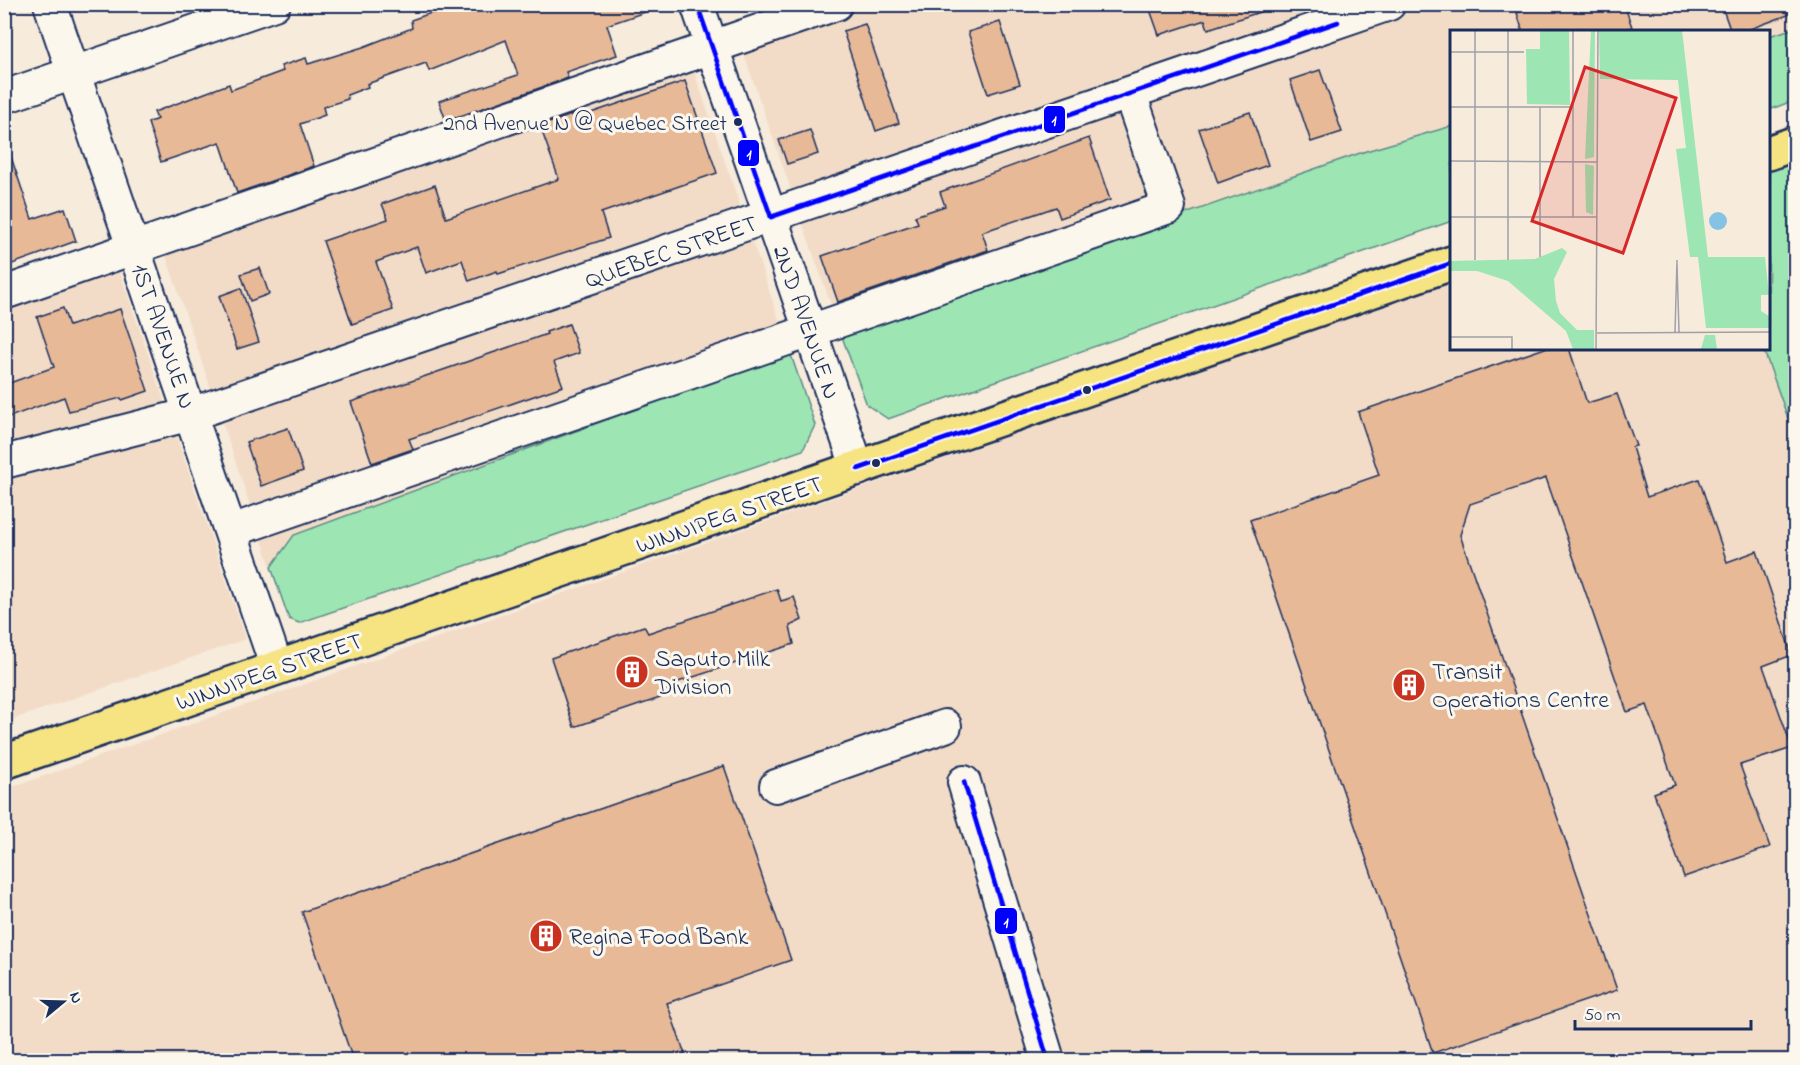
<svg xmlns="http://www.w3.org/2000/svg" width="1800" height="1065" font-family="'Indie Flower',sans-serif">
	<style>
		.built { fill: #f2dcc7 }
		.green { fill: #9de5b2; stroke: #5c8a88; stroke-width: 1.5 }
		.building { fill: #e7b997; stroke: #1b2f5e; stroke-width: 1.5 }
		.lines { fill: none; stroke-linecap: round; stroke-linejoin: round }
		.minor-casing { stroke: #1b2f5e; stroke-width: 36 }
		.major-casing { stroke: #1b2f5e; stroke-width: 38 }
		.minor { stroke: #fbf7ec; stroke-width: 32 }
		.major { stroke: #f6e381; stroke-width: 33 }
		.bus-1-casing { stroke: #fbf7ec; stroke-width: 9 }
		.bus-1 { stroke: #00f; stroke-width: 4.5 }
		.bus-dot { fill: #1b2f5e; stroke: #fbf7ec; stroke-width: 2 }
		.labels { text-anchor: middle; stroke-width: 6; stroke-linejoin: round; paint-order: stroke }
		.bus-label { font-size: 22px; fill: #1b2f5e; stroke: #fbf7ec; text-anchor: end }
		.street-label { font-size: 24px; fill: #1b2f5e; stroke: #fbf7ec }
		.poi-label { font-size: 24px; fill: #1b2f5e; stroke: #fbf7ec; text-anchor: start }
		.inset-road { fill: none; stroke: #9fa0a9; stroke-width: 1.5 }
		.view { fill: #d62828; fill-opacity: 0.15; stroke: #d62828; stroke-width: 3 }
		.inset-edge { fill: none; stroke: #1b2f5e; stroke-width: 3 }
		.line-badge { stroke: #fbf7ec; stroke-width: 2 }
		.badge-label { font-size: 16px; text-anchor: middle; font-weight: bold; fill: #fff }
	</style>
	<rect width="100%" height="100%" fill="#f7ebdb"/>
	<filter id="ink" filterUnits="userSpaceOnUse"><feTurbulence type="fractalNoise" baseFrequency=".0167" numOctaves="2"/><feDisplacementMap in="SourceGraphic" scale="12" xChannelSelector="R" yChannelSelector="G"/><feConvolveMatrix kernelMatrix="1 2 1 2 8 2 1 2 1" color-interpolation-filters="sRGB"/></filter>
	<g filter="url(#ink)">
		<g class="built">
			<path d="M859 4 1314 5 1327 40 1431 5H1796L1795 28 1769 36 1768 32H1452V126L1366 151 841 334 741 46Z"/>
			<path d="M692 65 790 352 295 535 271 567 164 250Z"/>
			<path d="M117 264 246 639 5 722 4 304Z"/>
			<path d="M1452 280V348H1763L1795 438V1060H5L4 790Z"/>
		</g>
		<g class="green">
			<path d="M1795 28V100L1769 110V36Z"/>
			<path d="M1452 126V221L888 419 867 405 841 334 1366 151Z"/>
			<path d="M1795 161V438L1763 348H1768L1769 169Z"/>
			<path d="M790 352 815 425 803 450 299 623 289 619 271 567 294 535Z"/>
		</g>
		<g class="building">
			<path d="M457 4H657V8L607 25 617 55 566 72 568 78 446 121 439 101 518 75 506 40 429 71 426 63 367 84 368 87 347 95 348 99 323 107 325 115 300 124 314 166 237 193 220 142 161 162 148 123 157 119 154 112 229 84 231 90 283 71 281 66 306 58 308 64 363 47 412 28 411 20Z"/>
			<path d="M1148 4H1271L1272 8 1208 29 1205 20 1159 35Z"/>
			<path d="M1542 4H1624L1632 27 1619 32H1523L1517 13Z"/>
			<path d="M1721 4H1796V12L1742 32H1731Z"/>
			<path d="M1000 22 1020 84 988 94 968 32Z"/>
			<path d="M865 24 899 123 876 131 843 31Z"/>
			<path d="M1320 70 1342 132 1311 142 1290 80Z"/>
			<path d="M685 81 717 173 601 213 609 238 498 274 497 271 469 281 462 260 426 273 417 247 376 262 393 310 352 324 323 241 388 219 382 204 435 185 446 218 559 179 540 126 580 112 582 116Z"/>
			<path d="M1250 112 1268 165 1218 183 1199 129Z"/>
			<path d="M810 130 818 154 787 164 779 140Z"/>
			<path d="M1089 138 1110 200 1060 218 1056 207 982 232 988 250 838 302 822 256 918 223 915 216 945 206 940 192Z"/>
			<path d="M4 148H8L32 219 65 208 76 241 4 267Z"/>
			<path d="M260 268 269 294 250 301 241 274Z"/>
			<path d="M241 288 259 342 237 349 219 296Z"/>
			<path d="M63 308 69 326 120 309 148 391 122 400 121 398 69 411 64 397 4 419V385L54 367 37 317Z"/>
			<path d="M569 324 579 353 554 362 563 386 409 439 413 449 372 463 351 402 547 334 546 332Z"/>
			<path d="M1545 348H1569L1587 403 1617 394 1636 446 1632 447 1647 497 1699 479 1727 562 1757 551 1792 655 1763 666 1792 748 1740 765 1770 847 1684 877 1654 793 1675 785 1647 705 1627 712 1546 478 1470 504 1460 535 1617 990 1433 1053 1250 520 1379 475 1358 412Z"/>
			<path d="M288 428 303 471 261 486 246 442Z"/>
			<path d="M777 589 781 601 794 597 802 620 790 626 794 644 666 686 669 695 574 727 551 658 644 626 648 633Z"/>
			<path d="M724 766 791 960 667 1003 686 1057 675 1060H353L302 912Z"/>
		</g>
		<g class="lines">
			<defs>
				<g id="minor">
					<path d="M50 4 277 668"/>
					<path d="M697 4 858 469"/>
					<path d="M4 97 274 4"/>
					<path d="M4 293 836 4"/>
					<path d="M4 462 191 414 1389 4"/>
					<path d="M231 531 1169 207 1130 94"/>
					<path d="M964 782 1048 1060"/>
					<path d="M776 786 945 726"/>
				</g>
				<g id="major">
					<path d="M1768 153 1796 143"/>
					<path d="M4 762 1452 263"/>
				</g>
			</defs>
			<use href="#minor" class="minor-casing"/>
			<use href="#major" class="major-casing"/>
			<use href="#minor" class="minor"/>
			<use href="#major" class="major"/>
			<defs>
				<g id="bus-1">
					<path d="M697 4 771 217"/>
					<path d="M771 217 1338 22"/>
					<path d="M858 469 1452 263"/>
					<path d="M964 782 1048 1060"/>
				</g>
			</defs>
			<use href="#bus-1" class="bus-1-casing"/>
			<use href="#bus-1" class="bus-1"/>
		</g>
	</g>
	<defs>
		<symbol id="building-disc" viewBox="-11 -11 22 22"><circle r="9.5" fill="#c8321e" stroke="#fbf7ec"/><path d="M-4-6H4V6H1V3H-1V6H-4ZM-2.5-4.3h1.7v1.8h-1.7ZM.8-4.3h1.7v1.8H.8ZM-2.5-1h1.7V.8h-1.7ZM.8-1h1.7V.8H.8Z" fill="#fff"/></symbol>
	</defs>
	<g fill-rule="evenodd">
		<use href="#building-disc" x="613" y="653" width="38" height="38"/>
		<use href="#building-disc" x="1390" y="666" width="38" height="38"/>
		<use href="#building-disc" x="527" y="917" width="38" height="38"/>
	</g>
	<g class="bus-dot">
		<circle cx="738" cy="122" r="5"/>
		<circle cx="1087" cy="390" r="5"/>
		<circle cx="876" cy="463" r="5"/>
	</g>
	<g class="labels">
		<g class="bus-label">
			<text x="727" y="130">2nd Avenue N @ Quebec Street</text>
		</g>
		<g class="street-label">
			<text transform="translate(671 251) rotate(-19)" y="8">QUEBEC STREET</text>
			<text transform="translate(807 322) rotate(71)" y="8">2ND AVENUE N</text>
			<text transform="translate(164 336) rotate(71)" y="8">1ST AVENUE N</text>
			<text transform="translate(729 514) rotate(-19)" y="8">WINNIPEG STREET</text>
			<text transform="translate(269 671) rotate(-19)" y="8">WINNIPEG STREET</text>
		</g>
		<g class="poi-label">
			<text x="655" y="666">Saputo Milk<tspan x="655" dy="28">Division</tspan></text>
			<text x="1432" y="679">Transit<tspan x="1432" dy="28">Operations Centre</tspan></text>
			<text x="569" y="944">Regina Food Bank</text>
		</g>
	</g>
	<g transform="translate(1450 30)">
		<rect width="320" height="320" fill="#f7ebdb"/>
		<path d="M90 0H119L120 75 77 74 76 19H90ZM141 0H145L144 127 135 129ZM149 0H232L258 227H315L319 265H311V281L319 286V298H256L248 227H240L226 119 236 118 228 50 150 49ZM135 134 144 136 143 185 136 182ZM112 218 117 222 104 249 106 271 110 283 127 300H144V319H123L116 301 58 251 27 241H0V231L85 229ZM255 305H265L267 319H251Z" fill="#9de5b2"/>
		<path d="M259 191a9 9 0 1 1 18 0a9 9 0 1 1-18 0Z" fill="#85c3e5"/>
		<path class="inset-road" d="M0 22H74M0 77H123M0 131 147 132M0 187H147M123 187V0M90 227V77M25 230V0M58 230V0M227 234 229 302M225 302 227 230M147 303 320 302M0 307H62V319M146 319 148 0"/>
		<path class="view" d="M135 37 226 68 173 223 82 191Z"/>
		<rect width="320" height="320" class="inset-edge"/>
	</g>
	<g class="line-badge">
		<rect x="1043" y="105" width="23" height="29" rx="6" fill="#00f"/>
		<rect x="737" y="139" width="23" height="28" rx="6" fill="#00f"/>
		<rect x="994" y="907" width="24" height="28" rx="6" fill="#00f"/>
	</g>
	<g class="badge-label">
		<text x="1054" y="125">1</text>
		<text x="749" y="159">1</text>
		<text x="1006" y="927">1</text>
	</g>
	<rect width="1800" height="1065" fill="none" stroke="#fbf7ec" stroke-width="24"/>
	<rect x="12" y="12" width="1776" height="1041" fill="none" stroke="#1b2f5e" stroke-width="2" filter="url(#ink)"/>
	<g transform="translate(63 1002) rotate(71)" stroke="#fbf7ec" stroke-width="4.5" paint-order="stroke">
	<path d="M0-4.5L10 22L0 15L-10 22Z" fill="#1b2f5e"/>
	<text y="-9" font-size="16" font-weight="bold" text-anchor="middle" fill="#1b2f5e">N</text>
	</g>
	<path d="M1575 1020v9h176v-9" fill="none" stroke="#1b2f5e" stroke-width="3"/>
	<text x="1584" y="1020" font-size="18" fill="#1b2f5e" stroke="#fbf7ec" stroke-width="4.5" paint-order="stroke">50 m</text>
</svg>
